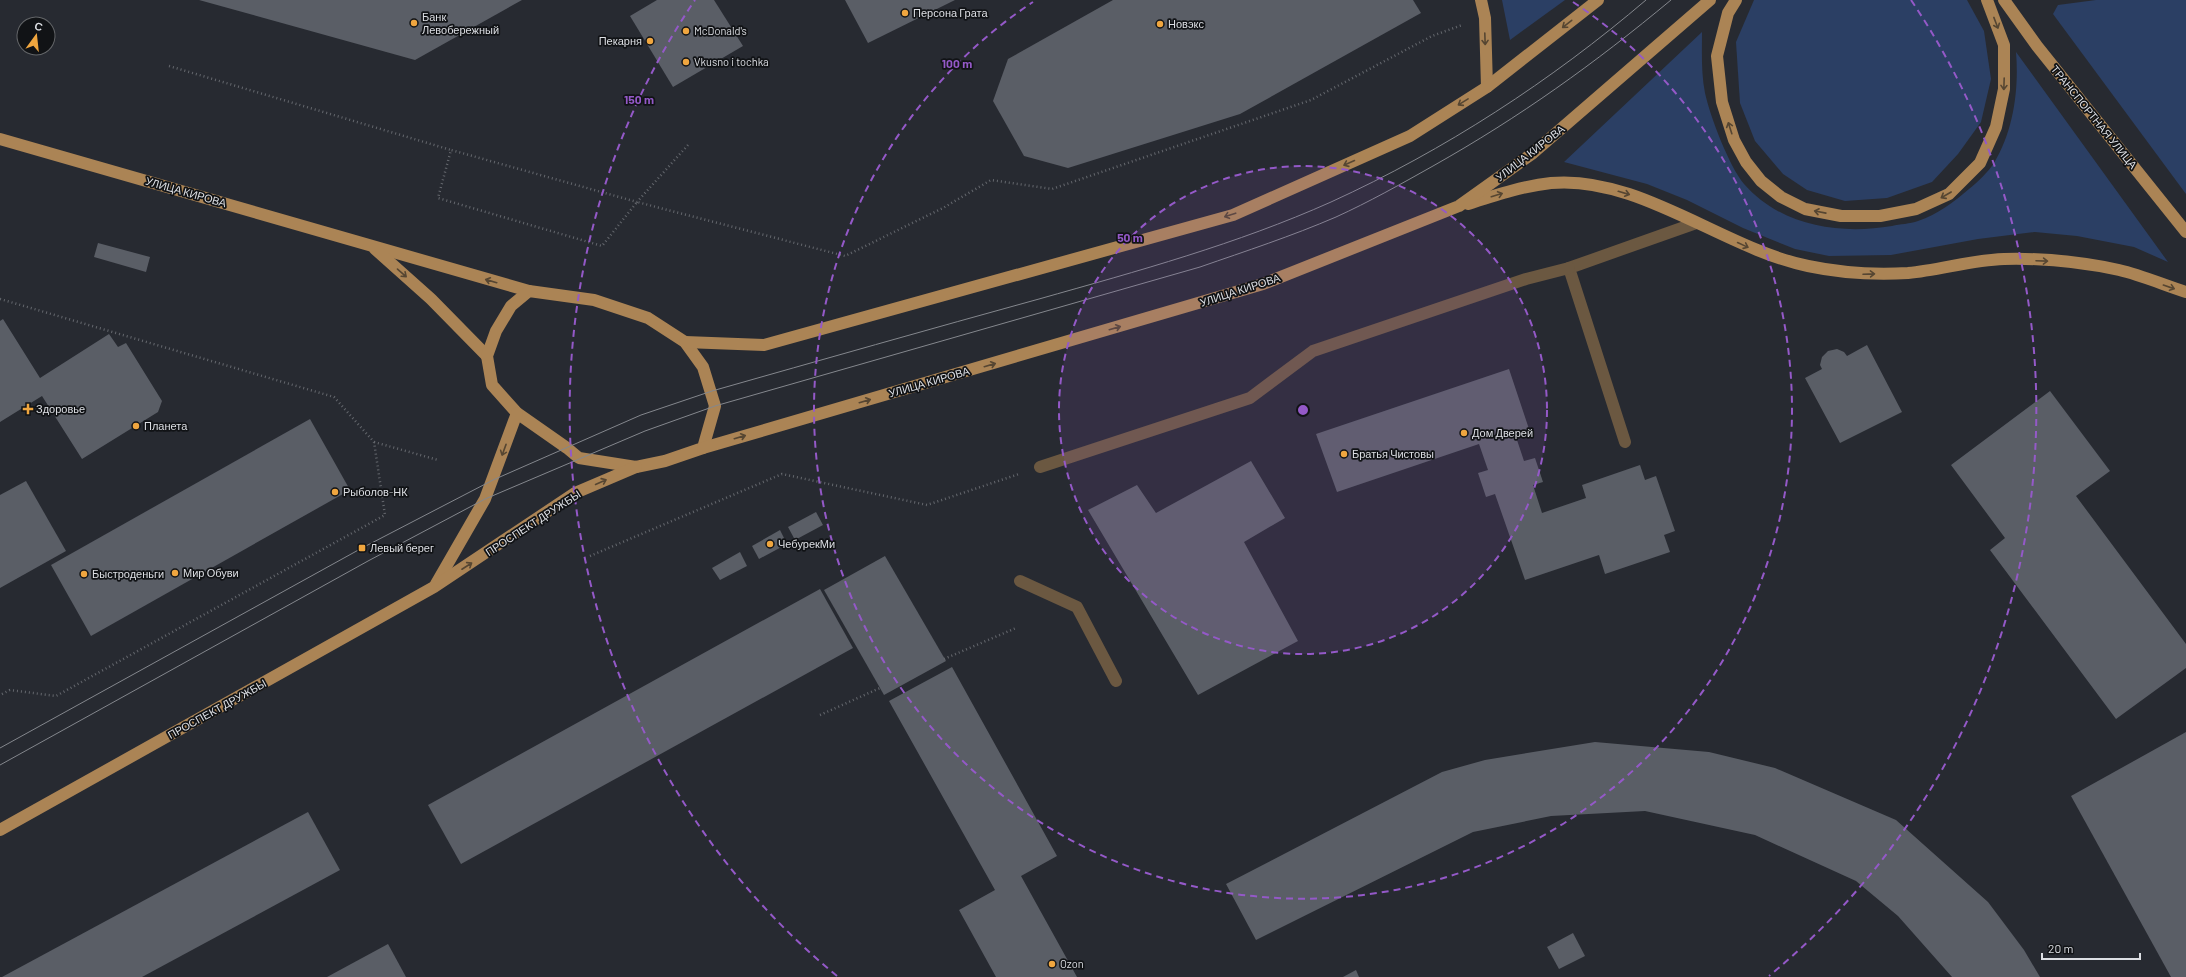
<svg xmlns="http://www.w3.org/2000/svg" width="2186" height="977" font-family="Barlow,sans-serif">
	<style>
		.green { fill: #2b3f64 }
		.building { fill: #5a5e66 }
		.lines { fill: none; stroke-linecap: round; stroke-linejoin: round }
		.path { stroke: #65686e; stroke-width: 2.5; stroke-dasharray: 1 3; stroke-linecap: butt }
		.minor { stroke: #6b5841; stroke-width: 12 }
		.major { stroke: #ab8455; stroke-width: 12 }
		.tram { stroke: #84878d; stroke-width: 1 }
		.oneway { stroke: #564632 }
		.ring { fill: none; stroke: #9459c8; stroke-width: 2; stroke-dasharray: 7 5 }
		.poi-dot { fill: #f0a63f; stroke: #111316; stroke-width: 1.5 }
		.labels { text-anchor: middle; stroke-width: 3.5; stroke-linejoin: round; paint-order: stroke }
		.poi-label { font-size: 11px; fill: #dddfe4; stroke: #111316; text-anchor: start }
		.street-label { font-size: 11px; fill: #dddfe4; stroke: #111316 }
		.centre { fill: #9459c8; stroke: #111316; stroke-width: 2 }
		.ring-label { font-size: 12px; text-anchor: middle; font-weight: bold; fill: #9459c8; stroke: #111316; stroke-width: 3.5; stroke-linejoin: round; paint-order: stroke }
	</style>
	<rect width="100%" height="100%" fill="#272a31"/>
	<g class="green">
		<path d="M1502 0H1565L1510 40Z"/>
		<path d="M1754 0H1967L1984 31 1991 79 1981 122 1958 154 1932 182 1887 198 1845 201 1807 190 1783 174 1755 141 1740 103 1736 42Z"/>
		<path d="M2096 0H2186V194L2053 14 2058 5Z"/>
		<path d="M1702 32C1702 52 1701 73 1705 93 1710 116 1729 166 1744 184 1781 226 1839 235 1892 226 1900 224 1910 224 1918 221 1938 214 1954 202 1969 189 1978 182 1988 172 1994 163 2014 130 2019 88 2016 52L2168 262 2134 247 2077 236 2035 232 1978 239 1891 255 1829 256 1795 249 1743 228 1687 200 1647 184 1564 162Z"/>
	</g>
	<g class="building">
		<path d="M199 0H522L415 60Z"/>
		<path d="M657 0H714L743 46 673 87 630 16Z"/>
		<path d="M845 0H955L868 43Z"/>
		<path d="M1113 0H1413L1421 13 1240 114 1068 168 1024 156 993 101 1008 59Z"/>
		<path d="M98 243 150 257 146 272 94 257Z"/>
		<path d="M3 319 40 378 109 334 118 347 126 343 162 401 158 412 82 459 42 396 0 422V321Z"/>
		<path d="M1867 345 1902 412 1840 443 1805 378 1822 369 1820 365 1822 357 1828 351 1837 349 1844 352 1847 356Z"/>
		<path d="M1509 369 1530 432 1516 437 1524 461 1535 458 1543 482 1533 485 1542 513 1586 498 1582 485 1640 465 1645 480 1656 476 1675 531 1664 535 1670 552 1605 574 1599 555 1525 580 1495 494 1486 497 1478 473 1488 470 1479 444 1337 492 1316 434Z"/>
		<path d="M2050 391 2110 471 2076 496 2186 644V668L2116 719 1990 550 2005 538 1951 465Z"/>
		<path d="M310 419 350 490 91 636 51 565Z"/>
		<path d="M1251 461 1285 518 1244 542 1298 641 1198 695 1088 510 1137 485 1156 513Z"/>
		<path d="M26 481 66 551 0 588V495Z"/>
		<path d="M816 512 823 525 795 540 788 527Z"/>
		<path d="M780 530 787 544 759 559 752 546Z"/>
		<path d="M740 552 747 566 720 580 712 568Z"/>
		<path d="M885 556 946 661 884 695 824 590Z"/>
		<path d="M820 589 853 648 461 864 428 805Z"/>
		<path d="M952 667 1057 856 1021 876 1077 977H996L959 910 995 890 889 701Z"/>
		<path d="M2186 732V977H2171L2071 796Z"/>
		<path d="M1595 742 1709 752 1775 768 1896 820 1988 902 2024 950 2040 977H1952L1898 916 1856 881 1755 835 1645 811 1551 816 1473 832 1256 940 1226 884 1442 772 1485 760Z"/>
		<path d="M308 812 340 870 142 977H2Z"/>
		<path d="M1573 933 1585 956 1559 969 1547 947Z"/>
		<path d="M388 944 406 977H327Z"/>
		<path d="M1356 970 1359 977H1343Z"/>
	</g>
	<g class="lines">
		<g class="path">
			<path d="M169 66 451 150"/>
			<path d="M688 145 637 202 451 150 438 198 602 246 637 202 845 256 943 208 991 180 1052 189 1311 100 1432 36 1462 25"/>
			<path d="M0 299 334 397 374 442 385 515 56 696 10 690 0 695"/>
			<path d="M374 442 438 460"/>
			<path d="M590 556 782 474 927 505 1019 474"/>
			<path d="M944 659 1016 628"/>
			<path d="M820 715 880 688"/>
		</g>
		<g class="minor">
			<path d="M1625 442 1569 268 1696 223"/>
			<path d="M1040 467 1250 398 1313 351 1526 279 1569 268"/>
			<path d="M1020 581 1077 607 1116 681"/>
		</g>
		<g class="major">
			<path d="M1481 0 1485 18 1487 87"/>
			<path d="M1736 0 1728 13 1717 56 1722 102 1734 140 1746 162 1761 181 1781 197 1805 209 1841 216H1880L1916 209 1949 194 1980 163 1996 127 2004 89V45L1987 0"/>
			<path d="M2004 0 2037 46 2186 232"/>
			<path d="M0 139 529 291"/>
			<path d="M1468 204C1496 195 1523 186 1551 183 1639 175 1724 249 1808 266 1841 273 1874 275 1908 273 1940 270 1972 260 2004 259 2042 258 2082 262 2119 270 2141 275 2164 285 2186 292"/>
			<path d="M375 249 431 299 487 356"/>
			<path d="M529 291 594 300 648 318 685 342 703 367 715 406 703 448 665 461 636 467 579 458 567 448 517 413 492 385 487 356 496 331 511 306Z"/>
			<path d="M685 342 764 345 1233 215 1410 136 1487 87 1598 0"/>
			<path d="M703 448 1263 284 1459 206 1533 153 1710 0"/>
			<path d="M436 584 485 499 517 413"/>
			<path d="M0 830 434 587 575 493 636 467"/>
		</g>
		<g class="tram">
			<path d="M0 748 362 548 493 480 641 415 712 391C821 360 930 329 1039 299 1138 271 1237 244 1331 202 1445 150 1551 81 1646 0"/>
			<path d="M0 765 368 561 485 499 645 431 715 406 1200 267C1246 251 1292 236 1336 217 1369 202 1401 184 1433 166 1520 117 1594 64 1671 0"/>
		</g>
	</g>
	<defs><path id="oneway-shaft" d="M-6 0H5M1.5-3L5.5 0L1.5 3" fill="none" stroke-width="1.6" stroke-linecap="round" stroke-linejoin="round"/></defs>
	<g class="oneway">
		<use href="#oneway-shaft" transform="translate(1996 23) rotate(69)"/>
		<use href="#oneway-shaft" transform="translate(1567 24) rotate(142)"/>
		<use href="#oneway-shaft" transform="translate(1485 39) rotate(88)"/>
		<use href="#oneway-shaft" transform="translate(2004 84) rotate(92)"/>
		<use href="#oneway-shaft" transform="translate(1463 102) rotate(148)"/>
		<use href="#oneway-shaft" transform="translate(1730 128) rotate(-108)"/>
		<use href="#oneway-shaft" transform="translate(1349 163) rotate(156)"/>
		<use href="#oneway-shaft" transform="translate(1624 193) rotate(16)"/>
		<use href="#oneway-shaft" transform="translate(1497 195) rotate(-17)"/>
		<use href="#oneway-shaft" transform="translate(1946 195) rotate(150)"/>
		<use href="#oneway-shaft" transform="translate(1820 212) rotate(-169)"/>
		<use href="#oneway-shaft" transform="translate(1230 215) rotate(162)"/>
		<use href="#oneway-shaft" transform="translate(1743 245) rotate(25)"/>
		<use href="#oneway-shaft" transform="translate(2042 261) rotate(2)"/>
		<use href="#oneway-shaft" transform="translate(402 273) rotate(41)"/>
		<use href="#oneway-shaft" transform="translate(1869 274) rotate(-2)"/>
		<use href="#oneway-shaft" transform="translate(491 281) rotate(-164)"/>
		<use href="#oneway-shaft" transform="translate(2169 287) rotate(19)"/>
		<use href="#oneway-shaft" transform="translate(1115 328) rotate(-16)"/>
		<use href="#oneway-shaft" transform="translate(990 365) rotate(-16)"/>
		<use href="#oneway-shaft" transform="translate(865 401) rotate(-16)"/>
		<use href="#oneway-shaft" transform="translate(740 437) rotate(-16)"/>
		<use href="#oneway-shaft" transform="translate(504 450) rotate(110)"/>
		<use href="#oneway-shaft" transform="translate(601 482) rotate(-24)"/>
		<use href="#oneway-shaft" transform="translate(467 566) rotate(-33)"/>
	</g>
	<circle cx="1303" cy="410" r="244" fill="#9459c8" fill-opacity=".12"/>
	<g class="ring">
		<circle cx="1303" cy="410" r="244"/>
		<path d="M1573 2A489 489 0 1 1 1033 2"/>
		<path d="M837 976A733 733 0 0 1 695 0M1911 0A733 733 0 0 1 1769 976"/>
	</g>
	<g class="poi-dot">
		<circle cx="905" cy="13" r="4"/>
		<circle cx="414" cy="23" r="4"/>
		<circle cx="1160" cy="24" r="4"/>
		<circle cx="686" cy="31" r="4"/>
		<circle cx="650" cy="41" r="4"/>
		<circle cx="686" cy="62" r="4"/>
		<path d="M26 403h4v4h4v4h-4v4h-4v-4h-4v-4h4z"/>
		<circle cx="136" cy="426" r="4"/>
		<circle cx="1464" cy="433" r="4"/>
		<circle cx="1344" cy="454" r="4"/>
		<circle cx="335" cy="492" r="4"/>
		<circle cx="770" cy="544" r="4"/>
		<rect x="358" y="544" width="8" height="8" rx="2"/>
		<circle cx="175" cy="573" r="4"/>
		<circle cx="84" cy="574" r="4"/>
		<circle cx="1052" cy="964" r="4"/>
	</g>
	<g class="labels">
		<g class="poi-label">
			<text x="913" y="17">Персона Грата</text>
			<text x="422" y="21">Банк<tspan x="422" dy="13">Левобережный</tspan></text>
			<text x="1168" y="28">Новэкс</text>
			<text x="694" y="35">McDonald's</text>
			<text x="642" y="45" text-anchor="end">Пекарня</text>
			<text x="694" y="66">Vkusno i tochka</text>
			<text x="36" y="413">Здоровье</text>
			<text x="144" y="430">Планета</text>
			<text x="1472" y="437">Дом Дверей</text>
			<text x="1352" y="458">Братья Чистовы</text>
			<text x="343" y="496">Рыболов-НК</text>
			<text x="778" y="548">ЧебурекМи</text>
			<text x="370" y="552">Левый берег</text>
			<text x="183" y="577">Мир Обуви</text>
			<text x="92" y="578">Быстроденьги</text>
			<text x="1060" y="968">Ozon</text>
		</g>
		<g class="street-label">
			<text transform="translate(2094 117) rotate(51)" y="4">ТРАНСПОРТНАЯ УЛИЦА</text>
			<text transform="translate(1530 153) rotate(-38)" y="4">УЛИЦА КИРОВА</text>
			<text transform="translate(186 192) rotate(16)" y="4">УЛИЦА КИРОВА</text>
			<text transform="translate(1240 290) rotate(-18)" y="4">УЛИЦА КИРОВА</text>
			<text transform="translate(929 382) rotate(-16)" y="4">УЛИЦА КИРОВА</text>
			<text transform="translate(533 523) rotate(-33)" y="4">ПРОСПЕКТ ДРУЖБЫ</text>
			<text transform="translate(217 709) rotate(-29)" y="4">ПРОСПЕКТ ДРУЖБЫ</text>
		</g>
	</g>
	<circle cx="1303" cy="410" r="6" class="centre"/>
	<g class="ring-label">
		<text x="957" y="68">100 m</text>
		<text x="639" y="104">150 m</text>
		<text x="1130" y="242">50 m</text>
	</g>
	<g transform="translate(36 36) rotate(15)"><circle r="19" fill="#111316" stroke="#636568"/>
	<path d="M0-3L7 15L0 10L-7 15Z" fill="#f0a63f"/>
	<text y="-6" font-size="11" font-weight="bold" text-anchor="middle" fill="#dddfe4">С</text>
	</g>
	<path d="M2042 953v6h98v-6" fill="none" stroke="#dddfe4" stroke-width="2"/>
	<text x="2048" y="953" font-size="12" fill="#dddfe4" stroke="#111316" stroke-width="3" paint-order="stroke">20 m</text>
</svg>
